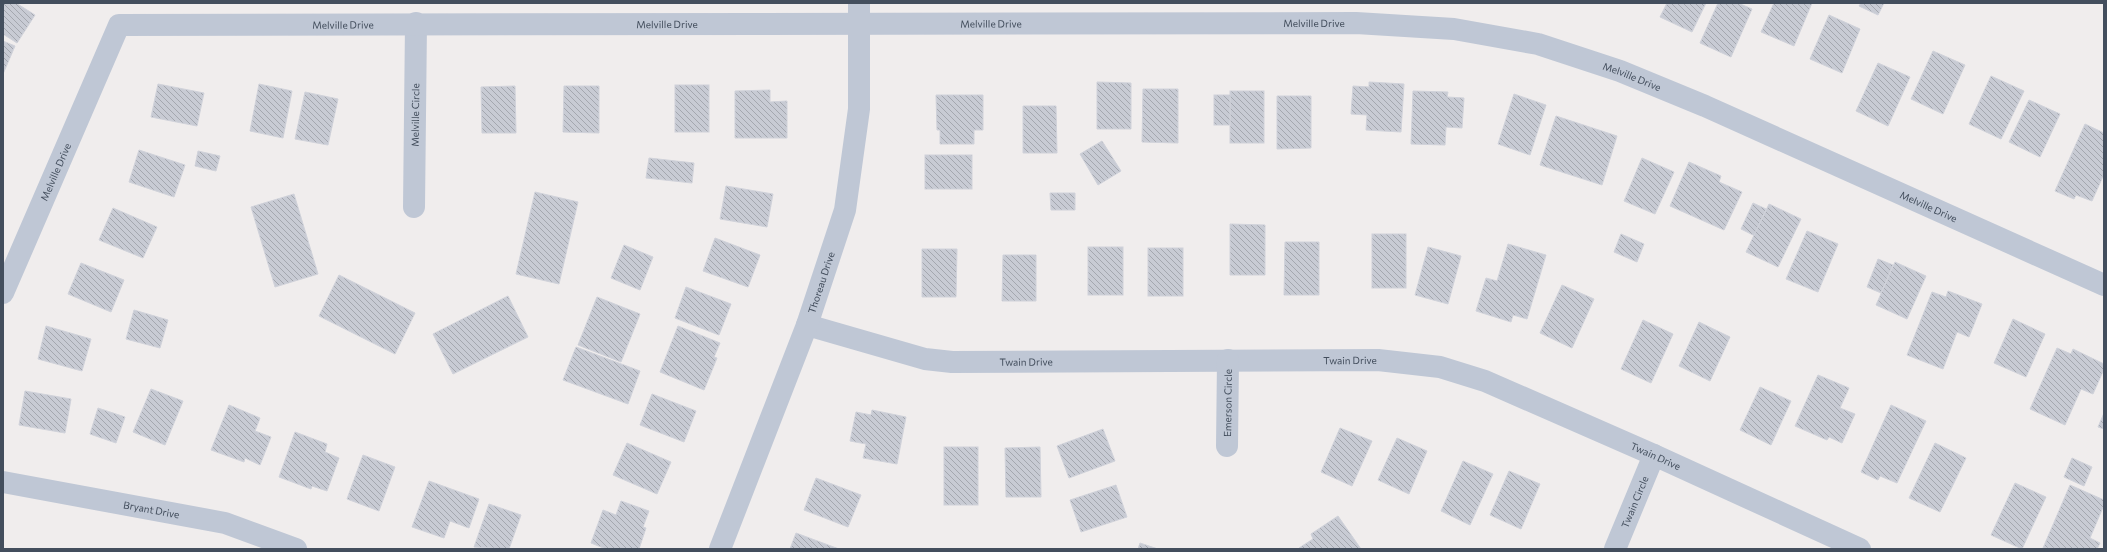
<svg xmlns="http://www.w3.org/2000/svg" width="2107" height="552" font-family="Commissioner,sans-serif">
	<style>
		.building { fill: url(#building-back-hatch); stroke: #d0d2da }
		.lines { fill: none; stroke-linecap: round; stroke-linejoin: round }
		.minor { stroke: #bfc7d5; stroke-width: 22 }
		.labels { text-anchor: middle; stroke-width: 4; stroke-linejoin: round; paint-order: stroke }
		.street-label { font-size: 10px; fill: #434e5d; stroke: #fff }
	</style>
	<defs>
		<pattern id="building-back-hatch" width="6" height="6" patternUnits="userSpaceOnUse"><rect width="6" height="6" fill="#c8cbd4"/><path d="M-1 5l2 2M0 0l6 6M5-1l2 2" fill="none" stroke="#a4a7af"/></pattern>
	</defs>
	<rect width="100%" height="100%" fill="#f0eded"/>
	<g class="building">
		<path d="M3 3H16L35 15 17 43 3 34Z"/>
		<path d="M1667 3H1706L1692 32 1660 17Z"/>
		<path d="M1718 3H1738L1752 9 1731 57 1700 43Z"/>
		<path d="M1774 3H1812L1794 46 1761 32Z"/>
		<path d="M1861 3H1884L1878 15 1859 6Z"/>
		<path d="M1829 15 1860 29 1842 73 1810 59Z"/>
		<path d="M3 41 15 46 3 74Z"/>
		<path d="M1933 51 1965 65 1943 114 1911 99Z"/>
		<path d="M1878 63 1910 77 1888 126 1856 111Z"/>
		<path d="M1991 76 2024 91 2001 139 1969 124Z"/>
		<path d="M1097 82 1131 83V129H1097Z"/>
		<path d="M1369 82 1404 84 1401 132 1366 130 1367 115 1351 114 1353 86 1369 87Z"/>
		<path d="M158 84 204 93 197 126 151 117Z"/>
		<path d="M259 84 292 91 283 138 250 131Z"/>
		<rect x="675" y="85" width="34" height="47"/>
		<path d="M515 86 516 133H482L481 87Z"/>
		<path d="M564 86H599V133L563 132Z"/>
		<path d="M1143 89H1178V143L1142 142Z"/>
		<path d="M770 90V102L787 101V138H735V91Z"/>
		<rect x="1230" y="91" width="34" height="52"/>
		<path d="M1413 91 1448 92 1447 97 1464 98 1462 128 1446 127 1445 145 1411 144Z"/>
		<path d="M305 92 338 99 328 145 295 139Z"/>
		<path d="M1514 94 1546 105 1530 155 1498 144Z"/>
		<path d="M936 95H983V130H974V144H940V130H937Z"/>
		<rect x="1214" y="95" width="16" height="30"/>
		<path d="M1277 96H1311V148L1277 149Z"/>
		<path d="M2029 100 2060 114 2040 157 2009 142Z"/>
		<path d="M1023 106H1056L1057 153H1023Z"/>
		<path d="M1556 116 1617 136 1602 185 1540 165Z"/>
		<path d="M2085 124 2104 133V174L2092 201 2076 195 2074 199 2055 191Z"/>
		<path d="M1102 141 1121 171 1098 185 1080 154Z"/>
		<path d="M139 150 185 165 174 197 129 182Z"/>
		<path d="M198 151 220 156 216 171 195 166Z"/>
		<rect x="925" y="155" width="47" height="34"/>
		<path d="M649 158 694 163 692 183 646 178Z"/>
		<path d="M1642 158 1674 172 1655 214 1624 201Z"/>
		<path d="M1689 162 1721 176 1719 182 1742 192 1724 230 1670 206Z"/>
		<path d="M726 186 773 194 767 227 720 219Z"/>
		<path d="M535 192 578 202 559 284 516 274Z"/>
		<path d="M1050 193H1075V210H1051Z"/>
		<path d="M294 194 318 274 275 287 251 207Z"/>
		<path d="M1753 203 1766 209 1755 236 1741 229Z"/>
		<path d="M1769 204 1801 219 1778 267 1746 252Z"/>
		<path d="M113 208 157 227 143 258 99 240Z"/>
		<path d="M1230 224 1265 225V275H1230Z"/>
		<path d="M1807 231 1838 244 1818 292 1786 279Z"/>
		<rect x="1372" y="234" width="34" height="54"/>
		<path d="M1621 234 1644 244 1637 262 1614 252Z"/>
		<path d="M715 238 760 255 748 287 703 271Z"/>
		<path d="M1285 242H1319V295H1284Z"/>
		<path d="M1508 244 1546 255 1527 319 1513 315 1511 322 1476 311 1486 278 1497 281Z"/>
		<path d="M624 245 653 257 640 290 611 278Z"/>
		<rect x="1088" y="247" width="35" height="48"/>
		<path d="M1428 247 1461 256 1448 304 1415 295Z"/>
		<rect x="1148" y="248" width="35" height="48"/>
		<path d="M922 249H957L956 297H922Z"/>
		<path d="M1003 255H1036V301H1002Z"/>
		<path d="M1878 259 1893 265 1881 293 1867 287Z"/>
		<path d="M1895 262 1926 276 1907 319 1876 305Z"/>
		<path d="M81 263 124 280 111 312 68 294Z"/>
		<path d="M339 275 415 313 395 354 319 316Z"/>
		<path d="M1562 285 1594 299 1572 348 1540 333Z"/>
		<path d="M686 287 731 304 719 335 675 318Z"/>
		<path d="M1948 291 1982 304 1969 337 1957 332 1943 369 1907 355 1932 292 1946 297Z"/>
		<path d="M508 296 528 337 453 374 433 334Z"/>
		<path d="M597 297 640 314 621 362 578 345Z"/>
		<path d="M134 310 168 320 160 348 126 339Z"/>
		<path d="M2013 319 2045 334 2026 377 1994 363Z"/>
		<path d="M1643 320 1673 334 1651 383 1621 369Z"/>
		<path d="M1699 322 1730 337 1710 381 1679 366Z"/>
		<path d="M46 326 91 339 82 371 38 359Z"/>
		<path d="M678 326 720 343 714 357 717 358 704 390 660 372Z"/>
		<path d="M576 347 640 371 628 404 563 380Z"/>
		<path d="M2057 348 2071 354 2073 349 2104 364V369L2093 394 2081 389 2065 425 2030 409Z"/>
		<path d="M1818 375 1849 388 1840 408 1855 414 1842 443 1829 437 1827 440 1795 426Z"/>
		<path d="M1760 387 1791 401 1771 445 1740 430Z"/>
		<path d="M151 389 183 401 165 445 133 432Z"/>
		<path d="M25 391 71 399 65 433 19 425Z"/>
		<path d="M652 394 696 411 684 442 640 425Z"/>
		<path d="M229 405 260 418 255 431 271 437 260 465 245 458 244 462 211 450Z"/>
		<path d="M1891 405 1926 421 1897 483 1880 476 1878 480 1861 472Z"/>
		<path d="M98 408 125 417 116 443 90 434Z"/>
		<path d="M872 410 906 417 897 464 863 458 866 444 850 441 856 412 871 415Z"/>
		<path d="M2104 413V429L2098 427Z"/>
		<path d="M1340 428 1372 441 1352 486 1321 472Z"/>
		<path d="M1103 429 1115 461 1069 478 1057 446Z"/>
		<path d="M295 432 327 444 325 452 339 458 327 491 312 486 311 489 279 477Z"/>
		<path d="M1397 438 1427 451 1409 494 1378 480Z"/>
		<path d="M627 443 671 462 657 494 613 475Z"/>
		<path d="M1935 443 1966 458 1940 512 1909 498Z"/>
		<rect x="944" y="447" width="34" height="58"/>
		<path d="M1040 447 1041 497H1006L1005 448Z"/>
		<path d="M363 455 395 467 379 511 347 499Z"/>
		<path d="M2072 458 2092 467 2084 486 2064 477Z"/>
		<path d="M1463 461 1493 474 1470 525 1441 511Z"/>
		<path d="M1509 471 1540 484 1521 529 1490 515Z"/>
		<path d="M816 478 861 495 848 527 804 510Z"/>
		<path d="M429 481 479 499 469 528 450 521 444 538 412 527Z"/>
		<path d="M2015 483 2046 497 2022 549 1991 535Z"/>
		<path d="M1116 485 1127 517 1081 532 1070 500Z"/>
		<path d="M2070 485 2104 500V505L2090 538 2100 543 2097 549 2043 548Z"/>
		<path d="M621 501 649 511 643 527 646 528 639 549H606L591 543 603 510 616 515Z"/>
		<path d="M489 504 521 515 509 549 474 547Z"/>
		<path d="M1338 516 1361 549H1300L1299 548 1313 539 1311 534Z"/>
		<path d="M796 533 839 549H790Z"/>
		<path d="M1140 543 1158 549H1138Z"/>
	</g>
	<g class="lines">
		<g class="minor">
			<path id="s1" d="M414 207 416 23"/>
			<path id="s2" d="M3 293 119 25 1356 23 1454 29 1538 44 1620 71 1705 106 2104 285"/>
			<path id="s3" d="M807 325 925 359 952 362 1378 360 1440 367 1485 381 1654 455 1860 549"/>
			<path id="s4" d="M1227 446 1228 360"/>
			<path id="s5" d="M3 482 225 523 296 549"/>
			<path id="s6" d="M720 549 807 325 845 210 859 109V3"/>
			<path id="s7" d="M1615 549 1654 455"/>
		</g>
	</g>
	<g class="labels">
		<g class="street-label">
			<text dy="4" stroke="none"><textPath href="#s2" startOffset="1164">Melville Drive</textPath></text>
			<text dy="4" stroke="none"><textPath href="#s2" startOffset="1487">Melville Drive</textPath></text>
			<text dy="4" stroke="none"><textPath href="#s2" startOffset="516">Melville Drive</textPath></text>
			<text dy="4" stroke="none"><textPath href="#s2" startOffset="840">Melville Drive</textPath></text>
			<text dy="4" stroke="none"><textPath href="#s2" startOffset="1812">Melville Drive</textPath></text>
			<text dy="4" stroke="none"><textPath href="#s1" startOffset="92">Melville Circle</textPath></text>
			<text dy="4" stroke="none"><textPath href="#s2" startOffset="132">Melville Drive</textPath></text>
			<text dy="4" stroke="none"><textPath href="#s2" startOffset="2136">Melville Drive</textPath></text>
			<text dy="4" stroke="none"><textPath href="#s6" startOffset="285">Thoreau Drive</textPath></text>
			<text dy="4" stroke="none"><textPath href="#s3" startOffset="548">Twain Drive</textPath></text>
			<text dy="4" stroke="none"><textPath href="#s3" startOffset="224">Twain Drive</textPath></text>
			<text dy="4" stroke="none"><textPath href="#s4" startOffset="43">Emerson Circle</textPath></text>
			<text dy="4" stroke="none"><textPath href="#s3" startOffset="872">Twain Drive</textPath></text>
			<text dy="4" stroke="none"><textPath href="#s7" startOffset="51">Twain Circle</textPath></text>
			<text dy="4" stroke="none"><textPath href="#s5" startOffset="151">Bryant Drive</textPath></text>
		</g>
	</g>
	<rect width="2107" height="552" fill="none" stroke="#434e5d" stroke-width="8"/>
</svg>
